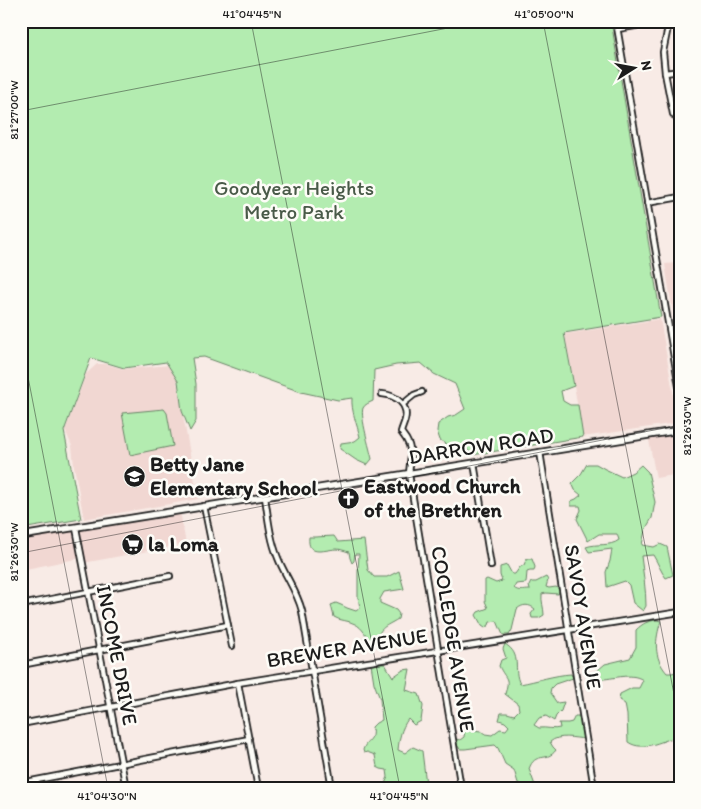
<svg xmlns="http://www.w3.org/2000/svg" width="701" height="809" font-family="Itim,sans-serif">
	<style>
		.built { fill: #f1d7d2 }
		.green { fill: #b3ecb0; stroke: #688466 }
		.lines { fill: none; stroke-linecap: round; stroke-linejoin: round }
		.minor-casing { stroke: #1c1c1c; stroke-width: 8 }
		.major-casing { stroke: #1c1c1c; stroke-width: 9 }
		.minor { stroke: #fdfcf7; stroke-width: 4.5 }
		.major { stroke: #fdfcf7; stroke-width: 5.5 }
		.ticks { fill: none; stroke: #1c1c1c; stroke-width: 1; stroke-opacity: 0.45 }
		.labels { text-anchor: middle; stroke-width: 5; stroke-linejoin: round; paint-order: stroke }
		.park-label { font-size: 21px; fill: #495a48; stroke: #fdfcf7 }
		.street-label { font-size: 21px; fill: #1c1c1c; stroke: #fdfcf7 }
		.poi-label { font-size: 21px; font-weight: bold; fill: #1c1c1c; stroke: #fdfcf7; text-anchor: start }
		.neatline { fill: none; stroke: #1c1c1c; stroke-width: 2 }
		.ticks-label { font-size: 12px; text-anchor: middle; fill: #1c1c1c }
	</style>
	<rect width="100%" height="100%" fill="#f8ebe6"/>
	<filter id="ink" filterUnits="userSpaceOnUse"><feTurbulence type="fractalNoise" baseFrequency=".02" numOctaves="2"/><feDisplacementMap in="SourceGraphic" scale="10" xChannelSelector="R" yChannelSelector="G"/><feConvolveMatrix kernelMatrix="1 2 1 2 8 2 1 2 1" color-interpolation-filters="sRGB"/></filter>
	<g filter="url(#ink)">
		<g class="built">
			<path d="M680 259V331H676L665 264 677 263V260Z"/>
			<path d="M660 319 678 420 676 423 583 437 565 334Z"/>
			<path d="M97 364H106L124 369 171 365 175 370 198 499 84 519 74 466 72 446 65 430 86 374Z"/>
			<path d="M680 430V474L656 478 648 435Z"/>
			<path d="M180 511 186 544 83 563 81 558 21 570V536Z"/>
		</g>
		<g class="green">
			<path d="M21 21H611L661 317 564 333 574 386 561 391 563 401 570 405H578L583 437 472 455 468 450H463L454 445H448L440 440 437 431 438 424 448 417 456 415 465 409 455 384 434 374 421 363 396 365 374 370 373 401C369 403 365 404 363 408 360 417 370 449 372 459L367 465 356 460 340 449 341 443 355 441 360 437C357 424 351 411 352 398L338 400 301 392 204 357 192 358 196 384V421L190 431 182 411 178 381 166 362 124 368 91 358 64 431 81 519 21 529Z"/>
			<path d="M164 409 167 413 173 446 130 455 122 413Z"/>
			<path d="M587 464H596L605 469 622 477 633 472 641 465 648 472 655 502 652 518 645 530 642 545 654 547 660 544 667 547 673 575 666 578C661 572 658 563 653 555L641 556C643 573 646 589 646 606L643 611 633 603 629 585 625 581 607 587 606 572 610 561 612 549 589 552 586 547C597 543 610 547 619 540L617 534H599L588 541 577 519 581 510 580 506H571V501L576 499 581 495 575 490 572 483 581 474Z"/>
			<path d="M334 536 338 542 364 540 368 570 374 577H387L399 571 404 589 384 592 380 599V603L396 610 399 614 398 619C383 628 383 625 374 642L372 643C366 636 363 628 355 624 348 620 340 621 334 617L331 605 336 603 341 605 347 608 356 611 360 608 358 597V571L359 554H355L354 561 352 563 350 558 349 552C345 551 341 549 336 549 323 550 307 557 309 537H315Z"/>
			<path d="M528 559H532L535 567 534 571H530L527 572 526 583 516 584 514 588C518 592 524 590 530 590L529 586 531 582H536L546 577 548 580 546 587 549 588 556 587 560 590 558 594 546 593 542 594C541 601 544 608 544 615L539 618H532L531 614 535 609C529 604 523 604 517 609L512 630 509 635H503L497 621 490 622 489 625 485 628 482 626 476 615 478 612 488 608 485 601V580L487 579 496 583 502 581 500 575V567L507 565 512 574H515L520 567 524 565 526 560Z"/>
			<path d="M657 620 661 621C655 640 653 657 667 673H672L680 671V736C664 739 644 753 628 742L627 715 625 704 619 700 620 694 632 688H639L643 680C628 670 607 683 591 678L592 673 598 670 605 664 630 658 636 647V630C643 623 648 621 657 620Z"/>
			<path d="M505 644C523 655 512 669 520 684 537 681 554 675 571 674L573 678 555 684 551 688 550 693 557 703 564 702 561 711 556 716 554 721 546 716 539 718 534 725 539 728C546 727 554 730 560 728L559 723H568L572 722 575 716H581L585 739C574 738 559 734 550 742L553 747 556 750C547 763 535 751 529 769L536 788H526L518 783 514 770 505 764 498 748 495 745 465 749H460L457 745 456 739 460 740 464 737 465 729 481 731 485 734 492 735 500 729 506 730 509 726 505 722 499 720 501 713H507L514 715 519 710 518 704 505 694C510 676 506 681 499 666L501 660 506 658 503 649Z"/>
			<path d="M371 664H385L393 677 403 670 410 669 406 690 419 694 423 706 421 721 414 725 408 719C401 729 399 739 398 750L405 753 413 747 422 751 426 784 417 788H383L388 777 387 770 381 769 377 767 375 755 367 752 364 753 363 750C367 738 374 743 372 727L376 723 382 720 380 699 374 683Z"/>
		</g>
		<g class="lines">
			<defs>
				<g id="minor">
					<path d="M616 21 680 392"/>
					<path d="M667 21 680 24"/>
					<path d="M669 22 663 52 665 73 673 114 677 119 680 120"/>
					<path d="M618 29 663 21"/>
					<path d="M665 73 680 71"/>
					<path d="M647 203 680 197"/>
					<path d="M382 394C396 395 409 405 405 420 404 424 402 428 401 432L406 439 409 445 411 454 409 474 461 788"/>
					<path d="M403 404 414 395 422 392"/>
					<path d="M540 452 594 788"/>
					<path d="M474 463 491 566"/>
					<path d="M265 497C268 517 270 539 278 558 285 576 297 591 302 611L332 788"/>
					<path d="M204 506 232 646"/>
					<path d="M76 528 126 788"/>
					<path d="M21 605 170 576"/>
					<path d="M21 665 228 625"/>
					<path d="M238 683 258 788"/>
					<path d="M21 724 238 683 680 612"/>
					<path d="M21 783 249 739"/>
				</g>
				<path id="major" d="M21 536 680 430"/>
			</defs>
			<use href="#minor" class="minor-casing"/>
			<use href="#major" class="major-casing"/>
			<use href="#minor" class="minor"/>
			<use href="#major" class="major"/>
		</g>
	</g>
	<path class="ticks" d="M251 21 400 788M543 21 680 725M21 111 484 21M21 341 108 788M21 553 680 425"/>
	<defs>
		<symbol id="school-disc" viewBox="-11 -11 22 22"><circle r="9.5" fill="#1c1c1c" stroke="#fdfcf7"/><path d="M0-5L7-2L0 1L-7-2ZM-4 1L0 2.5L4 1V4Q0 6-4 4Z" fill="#fff"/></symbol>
		<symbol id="church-disc" viewBox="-11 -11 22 22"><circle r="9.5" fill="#1c1c1c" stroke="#fdfcf7"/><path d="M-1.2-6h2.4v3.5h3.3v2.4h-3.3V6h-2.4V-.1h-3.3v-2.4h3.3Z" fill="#fff"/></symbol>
		<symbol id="supermarket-disc" viewBox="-11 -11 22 22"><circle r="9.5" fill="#1c1c1c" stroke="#fdfcf7"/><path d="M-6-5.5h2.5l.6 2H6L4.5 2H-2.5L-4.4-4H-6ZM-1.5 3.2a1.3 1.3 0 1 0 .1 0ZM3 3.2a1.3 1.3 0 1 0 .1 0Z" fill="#fff"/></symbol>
	</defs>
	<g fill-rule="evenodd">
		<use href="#school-disc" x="122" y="464" width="25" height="25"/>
		<use href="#church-disc" x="336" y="486" width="25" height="25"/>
		<use href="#supermarket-disc" x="120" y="532" width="25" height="25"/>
	</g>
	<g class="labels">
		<g class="park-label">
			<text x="294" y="195">Goodyear Heights<tspan x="294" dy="24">Metro Park</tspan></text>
		</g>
		<g class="street-label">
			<text transform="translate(481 446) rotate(-9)" y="7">DARROW ROAD</text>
			<text transform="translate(583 617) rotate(81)" y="7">SAVOY AVENUE</text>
			<text transform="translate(453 639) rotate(81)" y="7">COOLEDGE AVENUE</text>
			<text transform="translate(347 648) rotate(-9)" y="7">BREWER AVENUE</text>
			<text transform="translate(117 655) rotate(79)" y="7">INCOME DRIVE</text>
		</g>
		<g class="poi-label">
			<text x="150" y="471">Betty Jane<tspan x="150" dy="24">Elementary School</tspan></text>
			<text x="364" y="493">Eastwood Church<tspan x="364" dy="24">of the Brethren</tspan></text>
			<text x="148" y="551">la Loma</text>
		</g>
	</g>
	<rect width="701" height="809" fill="none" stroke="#fdfcf7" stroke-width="55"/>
	<g transform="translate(634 68) rotate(79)" stroke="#fdfcf7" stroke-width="4" paint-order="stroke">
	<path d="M0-4L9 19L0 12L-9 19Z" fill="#1c1c1c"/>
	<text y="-8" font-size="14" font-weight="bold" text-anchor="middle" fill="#1c1c1c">N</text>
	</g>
	<rect x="28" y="28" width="646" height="754" class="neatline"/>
	<g class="ticks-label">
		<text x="252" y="18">41°04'45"N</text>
		<text x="544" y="18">41°05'00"N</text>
		<text transform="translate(14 110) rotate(-90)" y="4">81°27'00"W</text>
		<text transform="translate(687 426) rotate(-90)" y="4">81°26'30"W</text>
		<text transform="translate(14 552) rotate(-90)" y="4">81°26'30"W</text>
		<text x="107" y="800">41°04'30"N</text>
		<text x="399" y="800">41°04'45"N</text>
	</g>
</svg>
